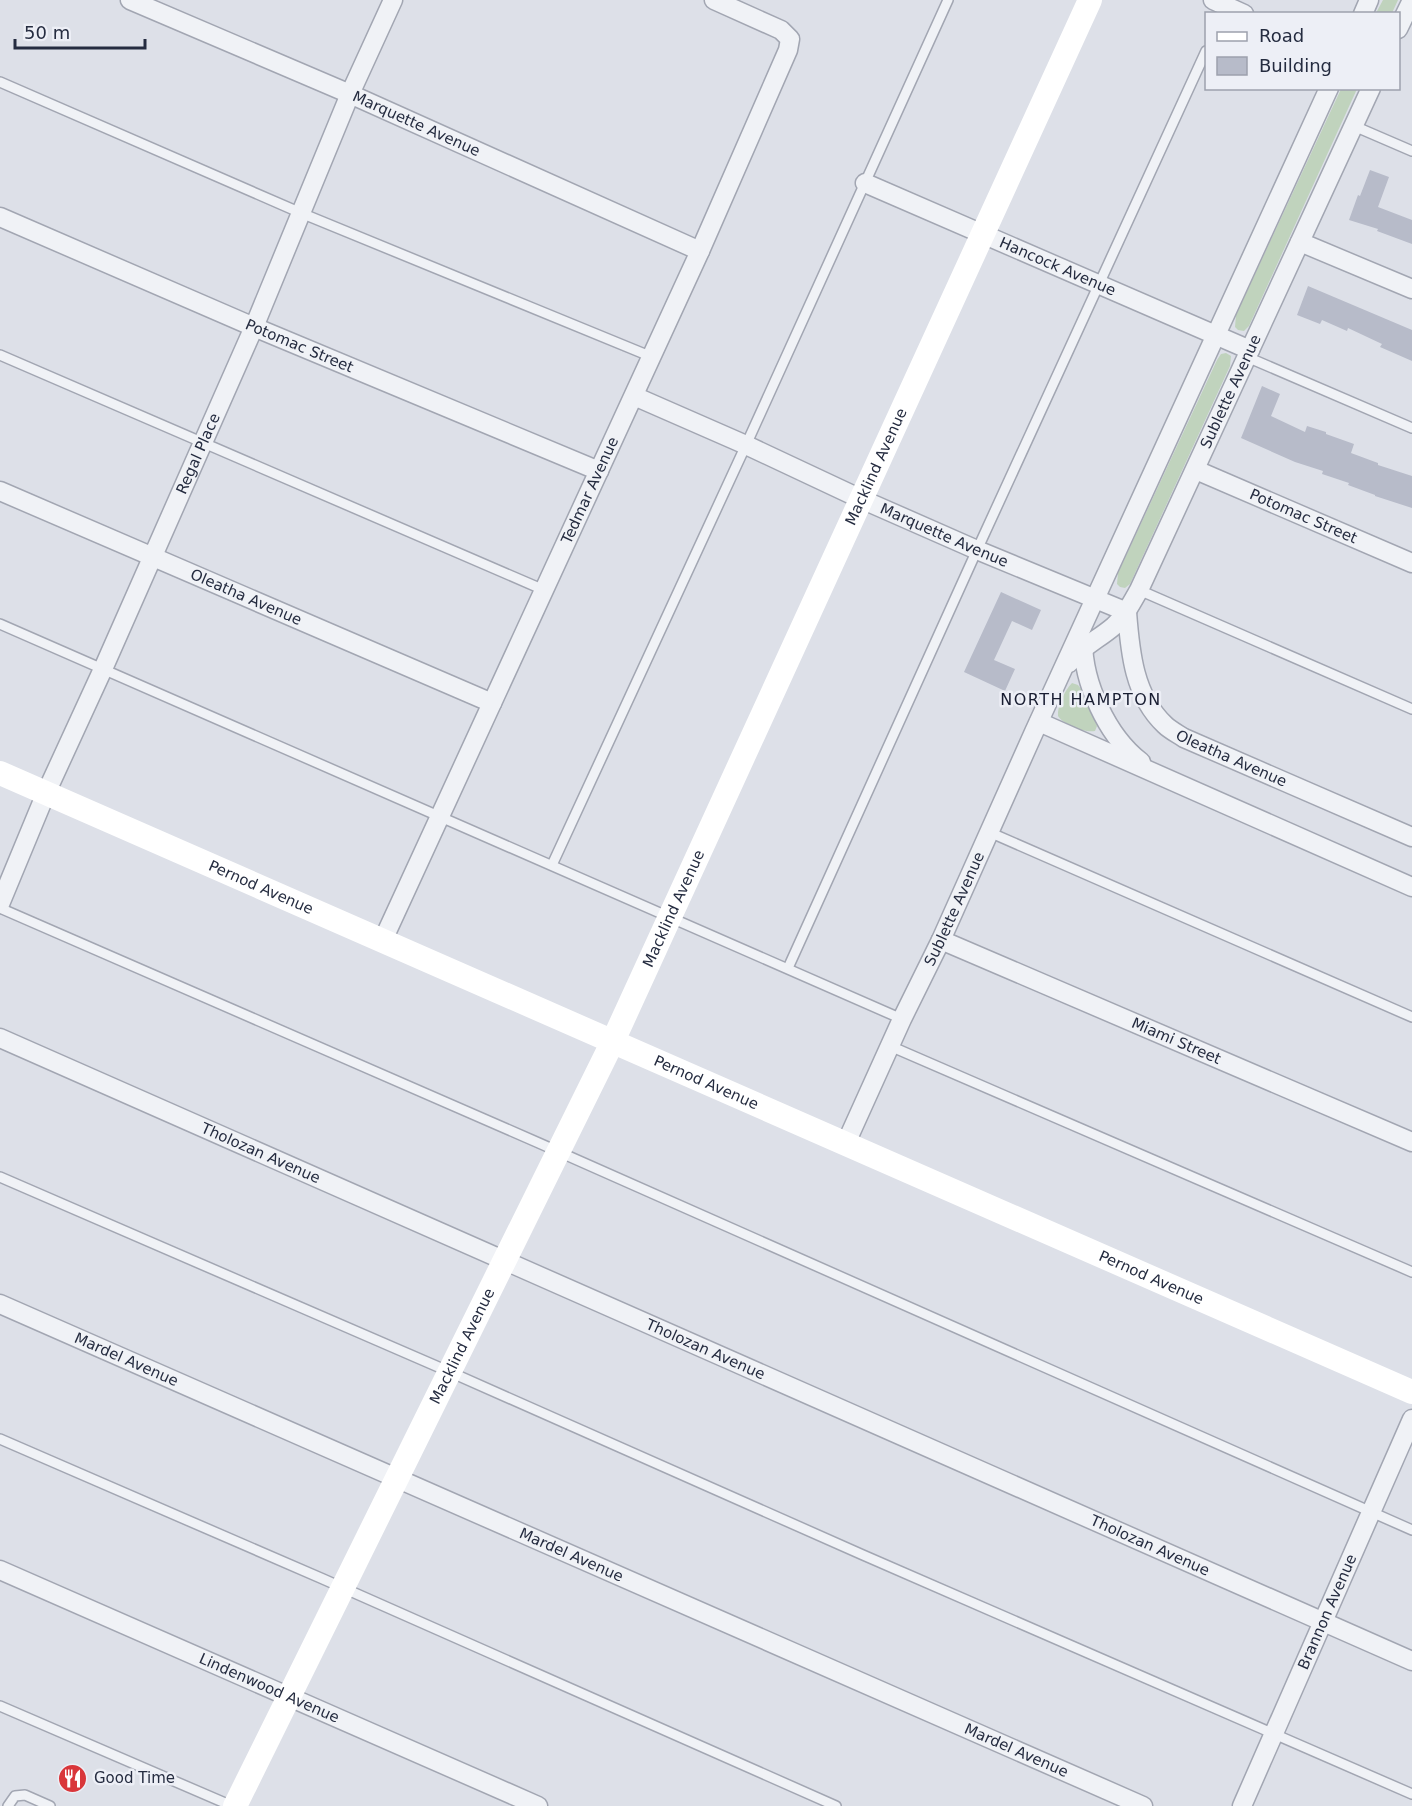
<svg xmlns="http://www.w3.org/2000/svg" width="1412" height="1806" font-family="'DejaVu Sans',sans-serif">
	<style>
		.grass { fill: #c0d3bd }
		.building { fill: #b7bbc9 }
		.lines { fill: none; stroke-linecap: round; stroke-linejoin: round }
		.lane-casing { stroke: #a2a6b2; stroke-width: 12 }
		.street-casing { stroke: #a2a6b2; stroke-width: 21 }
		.lane { stroke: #f0f2f6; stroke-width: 9 }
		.street { stroke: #f0f2f6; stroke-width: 18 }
		.secondary { stroke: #fff; stroke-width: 24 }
		.labels { text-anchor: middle; stroke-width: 5; stroke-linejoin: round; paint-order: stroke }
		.street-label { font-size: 15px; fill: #252c40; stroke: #edeff6 }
		.poi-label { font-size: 15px; fill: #252c40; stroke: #edeff6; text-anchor: start }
		.neighbourhood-label { font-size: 16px; letter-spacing: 1.5px; fill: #181d31; stroke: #edeff6 }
	</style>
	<rect width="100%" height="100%" fill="#dde0e8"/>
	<g class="grass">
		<path d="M1383 0H1398L1392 13H1376Z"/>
		<path d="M1341 89H1357L1249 326 1244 331 1238 330 1235 327 1236 315Z"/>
		<path d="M1226 353 1231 356 1230 366 1130 584 1125 588 1120 587 1117 584 1118 573 1217 360 1221 354Z"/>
		<path d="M1072 683 1078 685 1081 689 1097 726 1095 731C1084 733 1064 725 1058 716 1057 706 1065 690 1072 683Z"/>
	</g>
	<g class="building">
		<path d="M1370 170 1389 177 1378 207 1412 220V244L1377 231 1378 229 1349 220 1358 195 1360 196Z"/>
		<path d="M1308 286 1412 330V361L1380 347 1382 344 1348 328 1347 331 1322 320 1320 324 1297 315Z"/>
		<path d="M1262 386 1280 394 1271 416 1305 432 1307 426 1326 432V434L1354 444 1351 453 1378 463V465L1412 476V508L1375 496V495L1348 485 1349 483 1322 474 1323 471 1295 462 1241 438Z"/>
		<path d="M1001 592 1041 610 1032 630 1012 621 994 660 1015 669 1005 691 964 672Z"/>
	</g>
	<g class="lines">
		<defs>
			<g id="lane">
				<path d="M0 82 301 213 652 357"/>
				<path d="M1354 126 1412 151"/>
				<path d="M0 355 544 590"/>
				<path d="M1247 357 1412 428"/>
				<path d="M1139 590 1412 709"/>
				<path d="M0 624 902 1019"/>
				<path d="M989 832 1412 1017"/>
				<path d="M552 865 746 445 948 0"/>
				<path d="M0 908 539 1143 1412 1530"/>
				<path d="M788 968 977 550 1206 51"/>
				<path d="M890 1046 1412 1272"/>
				<path d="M0 1177 450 1372 863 1555 1412 1794"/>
				<path d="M0 1439 323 1579 836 1806"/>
				<path d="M0 1706 232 1806"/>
				<path d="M8 1806 15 1796 25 1795 50 1806"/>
			</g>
			<g id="street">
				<path id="s1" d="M130 0 350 94 700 251"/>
				<path d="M1213 0 1244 14"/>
				<path d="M1363 14 1369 0"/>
				<path d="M1398 29 1412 0"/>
				<path id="s2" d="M865 183 1250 350"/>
				<path id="s3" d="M0 217 254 327 599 471"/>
				<path d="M1300 242 1412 289"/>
				<path id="s4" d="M634 396 746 445 861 499 977 550 1127 612C1130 652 1134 696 1165 725 1170 730 1178 734 1184 738L1412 837"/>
				<path id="s5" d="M1196 470 1412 563"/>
				<path id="s6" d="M0 491 492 703"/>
				<path d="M1083 641C1083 683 1107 736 1141 762"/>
				<path id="s7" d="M1069 663C1081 647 1099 639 1114 626 1125 616 1131 604 1139 590L1371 88"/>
				<path d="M1039 722 1412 887"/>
				<path id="s8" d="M0 904 46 793 103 669 254 327 350 94 393 0"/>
				<path id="s9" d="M383 940 700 251 788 50 790 39 781 30 714 0"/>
				<path id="s10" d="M941 940 1412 1142"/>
				<path id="s11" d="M0 1038 1412 1661"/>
				<path id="s12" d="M846 1143 902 1019 941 940 1034 732 1329 88"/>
				<path id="s13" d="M0 1304 1143 1806"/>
				<path id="s14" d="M0 1570 538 1806"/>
				<path id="s15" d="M1242 1806 1412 1419"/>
			</g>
		</defs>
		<use href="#lane" class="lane-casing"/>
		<use href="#street" class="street-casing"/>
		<use href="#lane" class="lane"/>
		<use href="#street" class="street"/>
		<g class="secondary">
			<path id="s16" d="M0 773 1412 1392"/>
			<path id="s17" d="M235 1806 613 1041 1090 0"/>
		</g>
	</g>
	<defs>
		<symbol id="restaurant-disc" viewBox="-11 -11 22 22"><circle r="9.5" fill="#d9363a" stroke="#edeff6"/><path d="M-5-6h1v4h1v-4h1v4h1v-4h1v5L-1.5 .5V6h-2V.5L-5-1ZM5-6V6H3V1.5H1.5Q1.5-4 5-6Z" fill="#fff"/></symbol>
	</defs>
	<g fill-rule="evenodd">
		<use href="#restaurant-disc" x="56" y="1762" width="33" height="33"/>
	</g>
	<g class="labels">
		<g class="street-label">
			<text dy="5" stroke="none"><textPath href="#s1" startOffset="312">Marquette Avenue</textPath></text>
			<text dy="5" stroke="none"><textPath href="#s2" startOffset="210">Hancock Avenue</textPath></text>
			<text dy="5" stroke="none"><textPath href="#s3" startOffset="326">Potomac Street</textPath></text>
			<text dy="5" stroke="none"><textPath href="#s7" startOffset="321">Sublette Avenue</textPath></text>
			<text dy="5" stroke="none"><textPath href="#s8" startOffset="492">Regal Place</textPath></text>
			<text dy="5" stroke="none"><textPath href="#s17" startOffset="1485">Macklind Avenue</textPath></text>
			<text dy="5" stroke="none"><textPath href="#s9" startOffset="495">Tedmar Avenue</textPath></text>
			<text dy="5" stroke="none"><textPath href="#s5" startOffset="117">Potomac Street</textPath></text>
			<text dy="5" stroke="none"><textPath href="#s4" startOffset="340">Marquette Avenue</textPath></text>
			<text dy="5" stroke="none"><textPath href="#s6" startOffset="268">Oleatha Avenue</textPath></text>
			<text dy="5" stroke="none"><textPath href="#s4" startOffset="735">Oleatha Avenue</textPath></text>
			<text dy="5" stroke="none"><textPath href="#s16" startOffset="285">Pernod Avenue</textPath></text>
			<text dy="5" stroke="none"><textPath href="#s17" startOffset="999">Macklind Avenue</textPath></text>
			<text dy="5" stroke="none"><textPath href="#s12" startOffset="258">Sublette Avenue</textPath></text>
			<text dy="5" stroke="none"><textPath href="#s10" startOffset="256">Miami Street</textPath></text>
			<text dy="5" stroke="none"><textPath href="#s16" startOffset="771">Pernod Avenue</textPath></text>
			<text dy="5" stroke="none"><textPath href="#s11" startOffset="285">Tholozan Avenue</textPath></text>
			<text dy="5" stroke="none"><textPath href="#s16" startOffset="1257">Pernod Avenue</textPath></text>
			<text dy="5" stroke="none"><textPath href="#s17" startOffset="513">Macklind Avenue</textPath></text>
			<text dy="5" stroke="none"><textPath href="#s11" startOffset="771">Tholozan Avenue</textPath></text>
			<text dy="5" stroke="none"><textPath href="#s13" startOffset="138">Mardel Avenue</textPath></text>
			<text dy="5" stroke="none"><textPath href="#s11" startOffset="1257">Tholozan Avenue</textPath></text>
			<text dy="5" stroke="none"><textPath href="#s13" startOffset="624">Mardel Avenue</textPath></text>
			<text dy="5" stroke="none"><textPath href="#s15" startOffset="212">Brannon Avenue</textPath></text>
			<text dy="5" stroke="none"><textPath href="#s14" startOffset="294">Lindenwood Avenue</textPath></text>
			<text dy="5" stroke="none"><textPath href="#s13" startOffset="1110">Mardel Avenue</textPath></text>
		</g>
		<g class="poi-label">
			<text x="94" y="1783">Good Time</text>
		</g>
		<g class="neighbourhood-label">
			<text x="1081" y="705">NORTH HAMPTON</text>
		</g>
	</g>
	<rect x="1205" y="12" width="195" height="78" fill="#edeff6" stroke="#9da1ad" stroke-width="1.5"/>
	<rect x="1217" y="32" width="30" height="9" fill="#ffffff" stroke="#9da1ad" stroke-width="1.5"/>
	<text x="1259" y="42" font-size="18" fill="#252c40">Road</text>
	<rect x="1217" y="57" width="30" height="18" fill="#b7bbc9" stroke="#9da1ad" stroke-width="1.5"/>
	<text x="1259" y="72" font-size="18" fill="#252c40">Building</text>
	<path d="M15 39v9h130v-9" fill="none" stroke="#252c40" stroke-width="3"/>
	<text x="24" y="39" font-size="18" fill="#252c40" stroke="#edeff6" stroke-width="4.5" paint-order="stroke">50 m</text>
</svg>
